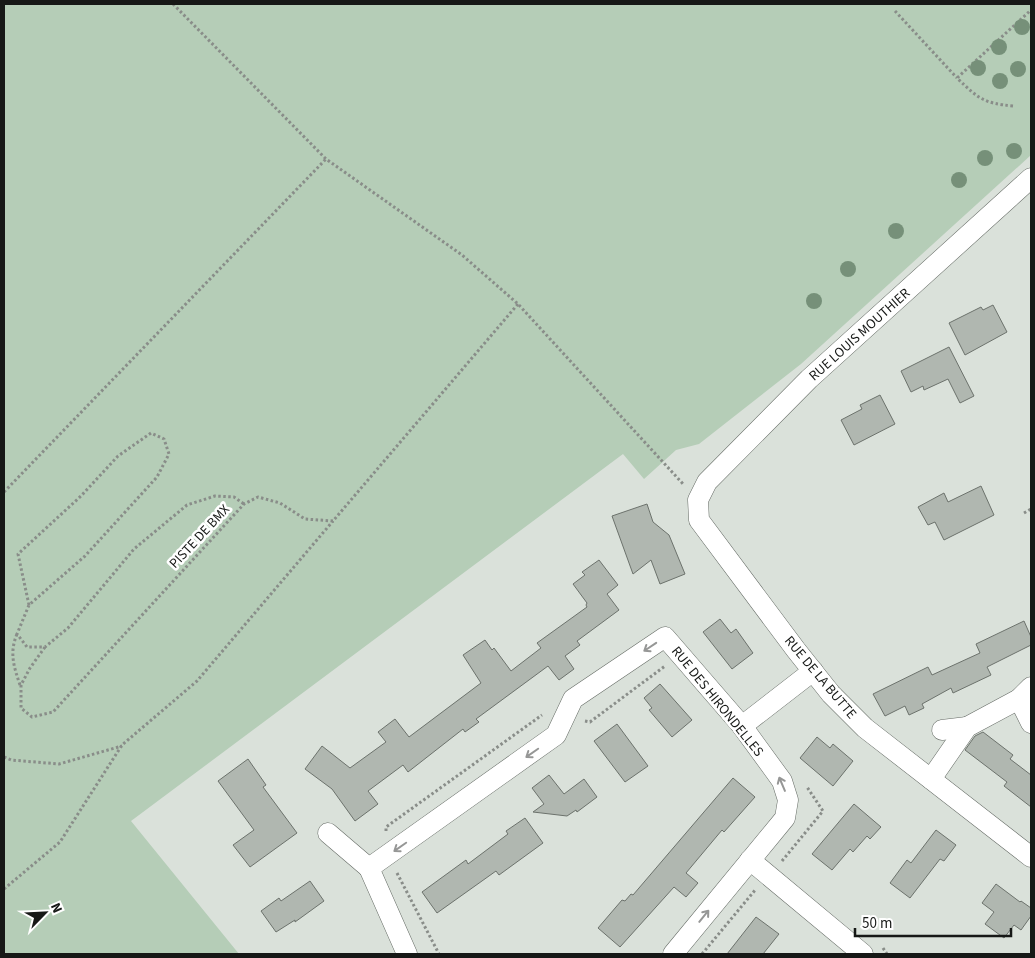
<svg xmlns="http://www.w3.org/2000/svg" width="1035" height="958" font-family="'Source Sans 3',sans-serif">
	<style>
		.green { fill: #b5cdb7 }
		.building { fill: #b0b7b0; stroke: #6c726c }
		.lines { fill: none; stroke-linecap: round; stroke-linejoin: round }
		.minor-casing { stroke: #656b65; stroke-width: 21 }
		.path { stroke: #898d89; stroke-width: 3; stroke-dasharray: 2.5 2.5; stroke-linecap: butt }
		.minor { stroke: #fff; stroke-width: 20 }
		.tree { fill: #769079 }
		.oneway { stroke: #969796 }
		.labels { text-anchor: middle; stroke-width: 5; stroke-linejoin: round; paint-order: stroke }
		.street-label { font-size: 14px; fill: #161816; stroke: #fff }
	</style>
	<rect width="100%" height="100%" fill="#dae1da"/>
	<path class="green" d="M4 4H1031V155L801 364 699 444 676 450 644 479 623 454 131 821 239 954H4Z"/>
	<g class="building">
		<path d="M993 305 1007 332 965 355 949 323 981 307 983 310Z"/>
		<path d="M949 347 974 396 960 403 948 379 924 390 923 386 911 392 901 371Z"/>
		<path d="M880 395 895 424 854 445 841 420 862 409 860 405Z"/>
		<path d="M981 486 994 515 944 540 935 522 928 525 918 507 944 493 948 502Z"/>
		<path d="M647 504 653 522 669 535 685 574 660 584 651 560 633 574 612 516Z"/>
		<path d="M599 560 618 585 607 594 619 610 577 641 580 645 565 656 574 669 559 680 548 666 476 719 479 722 465 732 463 729 408 772 403 765 368 791 378 804 355 821 332 789 305 769 322 746 350 768 386 742 378 732 395 719 409 737 481 683 463 655 485 640 492 650 494 648 511 671 541 648 537 643 587 607 586 605 587 603 573 584 585 575 582 572Z"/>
		<path d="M720 619 731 633 736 629 753 653 732 669 703 632Z"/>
		<path d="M1024 621 1031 637V645L987 667 991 675 953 693 951 688 922 704 924 708 909 715 905 706 885 716 873 694 928 667 932 675 980 653 976 644Z"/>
		<path d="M660 684 692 720 672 737 649 710 652 708 644 698Z"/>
		<path d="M617 724 648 766 625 782 594 741Z"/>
		<path d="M983 732 1013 755 1010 759 1031 775V807L1004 786 1007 782 965 750 975 736Z"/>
		<path d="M817 737 830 748 833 744 853 761 833 786 800 758Z"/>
		<path d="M248 759 266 785 263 787 297 833 250 867 233 845 254 830 218 781Z"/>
		<path d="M549 775 564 794 584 779 597 797 577 812 576 810 567 816 533 812 544 804 532 788Z"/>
		<path d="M733 778 755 797 724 832 722 830 686 873 698 883 686 897 674 887 620 947 598 928 622 900 625 901 631 894 633 895Z"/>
		<path d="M854 804 881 827 870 839 867 836 853 852 850 849 832 870 812 854Z"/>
		<path d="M525 818 543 843 499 875 496 871 437 913 422 892 466 860 468 864 508 834 506 831Z"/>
		<path d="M936 830 956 845 944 861 940 859 910 898 890 883 907 860 911 863Z"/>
		<path d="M310 881 324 901 295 922V920L276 932 261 911 279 898 281 901Z"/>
		<path d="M996 884 1020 902 1021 901 1031 908V916L1021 930 1014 925 1004 938 985 924 994 912 982 903Z"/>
		<path d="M756 917 779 934 763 954H727Z"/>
	</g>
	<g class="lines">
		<defs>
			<g id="minor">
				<path d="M1031 178 809 379 707 482 698 500 699 520 796 650 831 694 865 728 1031 857"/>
				<path d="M1019 699 1031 723"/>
				<path d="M742 726 813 671"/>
				<path d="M942 730 967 727"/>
				<path d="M931 779 967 727 1019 699 1031 687"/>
				<path d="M328 833 369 868"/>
				<path d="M750 860 863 954"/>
				<path d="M407 954 369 868 556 735 573 699 665 637 742 726 782 781 788 800 785 818 673 954"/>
			</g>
		</defs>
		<use href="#minor" class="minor-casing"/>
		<g class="path">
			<path d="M173 4 326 159 462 255 518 304 684 485"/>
			<path d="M895 11 957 78"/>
			<path d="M1013 106C983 103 979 99 957 78L1031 10"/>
			<path d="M4 492 326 159"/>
			<path d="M1024 513 1031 509"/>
			<path d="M29 605 18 554 81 496 118 456 151 433 164 439 169 454 157 477 85 556 29 605 17 634 27 647H45L68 628 134 549 187 505 215 496 234 497 244 504"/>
			<path d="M17 634C9 653 14 667 20 685"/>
			<path d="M45 647 30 668 21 685V708L32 717 53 712 244 504 258 497 280 503 305 519 333 521 518 304"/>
			<path d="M585 721 590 722 665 666"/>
			<path d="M4 757 11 760 59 764 122 746"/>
			<path d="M386 831V827L542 715"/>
			<path d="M782 861 823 811 807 787"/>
			<path d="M397 873 439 954"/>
			<path d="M4 889 60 842 122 745 197 681 333 521"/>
			<path d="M883 948 887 954"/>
			<path d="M702 954 756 889"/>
		</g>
		<use href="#minor" class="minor"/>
	</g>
	<g class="tree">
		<circle cx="1022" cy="27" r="8"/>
		<circle cx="999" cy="47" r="8"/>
		<circle cx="978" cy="68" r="8"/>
		<circle cx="1018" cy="69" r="8"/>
		<circle cx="1000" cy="81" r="8"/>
		<circle cx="1014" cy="151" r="8"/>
		<circle cx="985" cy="158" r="8"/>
		<circle cx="959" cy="180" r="8"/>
		<circle cx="896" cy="231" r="8"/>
		<circle cx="848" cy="269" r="8"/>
		<circle cx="814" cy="301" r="8"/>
	</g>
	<defs><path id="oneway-shaft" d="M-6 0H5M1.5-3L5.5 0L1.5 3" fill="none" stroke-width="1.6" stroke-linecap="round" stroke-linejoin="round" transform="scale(1.25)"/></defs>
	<g class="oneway">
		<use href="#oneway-shaft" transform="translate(650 647) rotate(146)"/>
		<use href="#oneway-shaft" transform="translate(532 753) rotate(145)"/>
		<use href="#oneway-shaft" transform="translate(782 784) rotate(-113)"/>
		<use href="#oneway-shaft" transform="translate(400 847) rotate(145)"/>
		<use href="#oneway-shaft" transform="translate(704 916) rotate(-51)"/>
	</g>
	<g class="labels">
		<g class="street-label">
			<text transform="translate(859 334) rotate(-42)" y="5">RUE LOUIS MOUTHIER</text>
			<text transform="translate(199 536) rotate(-47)" y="5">PISTE DE BMX</text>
			<text transform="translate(821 677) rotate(50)" y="5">RUE DE LA BUTTE</text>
			<text transform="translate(718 701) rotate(51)" y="5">RUE DES HIRONDELLES</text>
		</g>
	</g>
	<rect width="1035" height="958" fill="none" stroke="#161816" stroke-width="10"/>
	<g transform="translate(45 913) rotate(66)" stroke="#ffffff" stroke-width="4" paint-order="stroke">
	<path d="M0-4L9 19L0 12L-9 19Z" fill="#161816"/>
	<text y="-8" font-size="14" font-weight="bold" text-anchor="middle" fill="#161816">N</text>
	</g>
	<path d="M855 928v8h156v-8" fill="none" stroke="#161816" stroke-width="2.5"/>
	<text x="862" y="928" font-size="15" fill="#161816" stroke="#ffffff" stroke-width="4" paint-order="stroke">50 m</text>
</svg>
